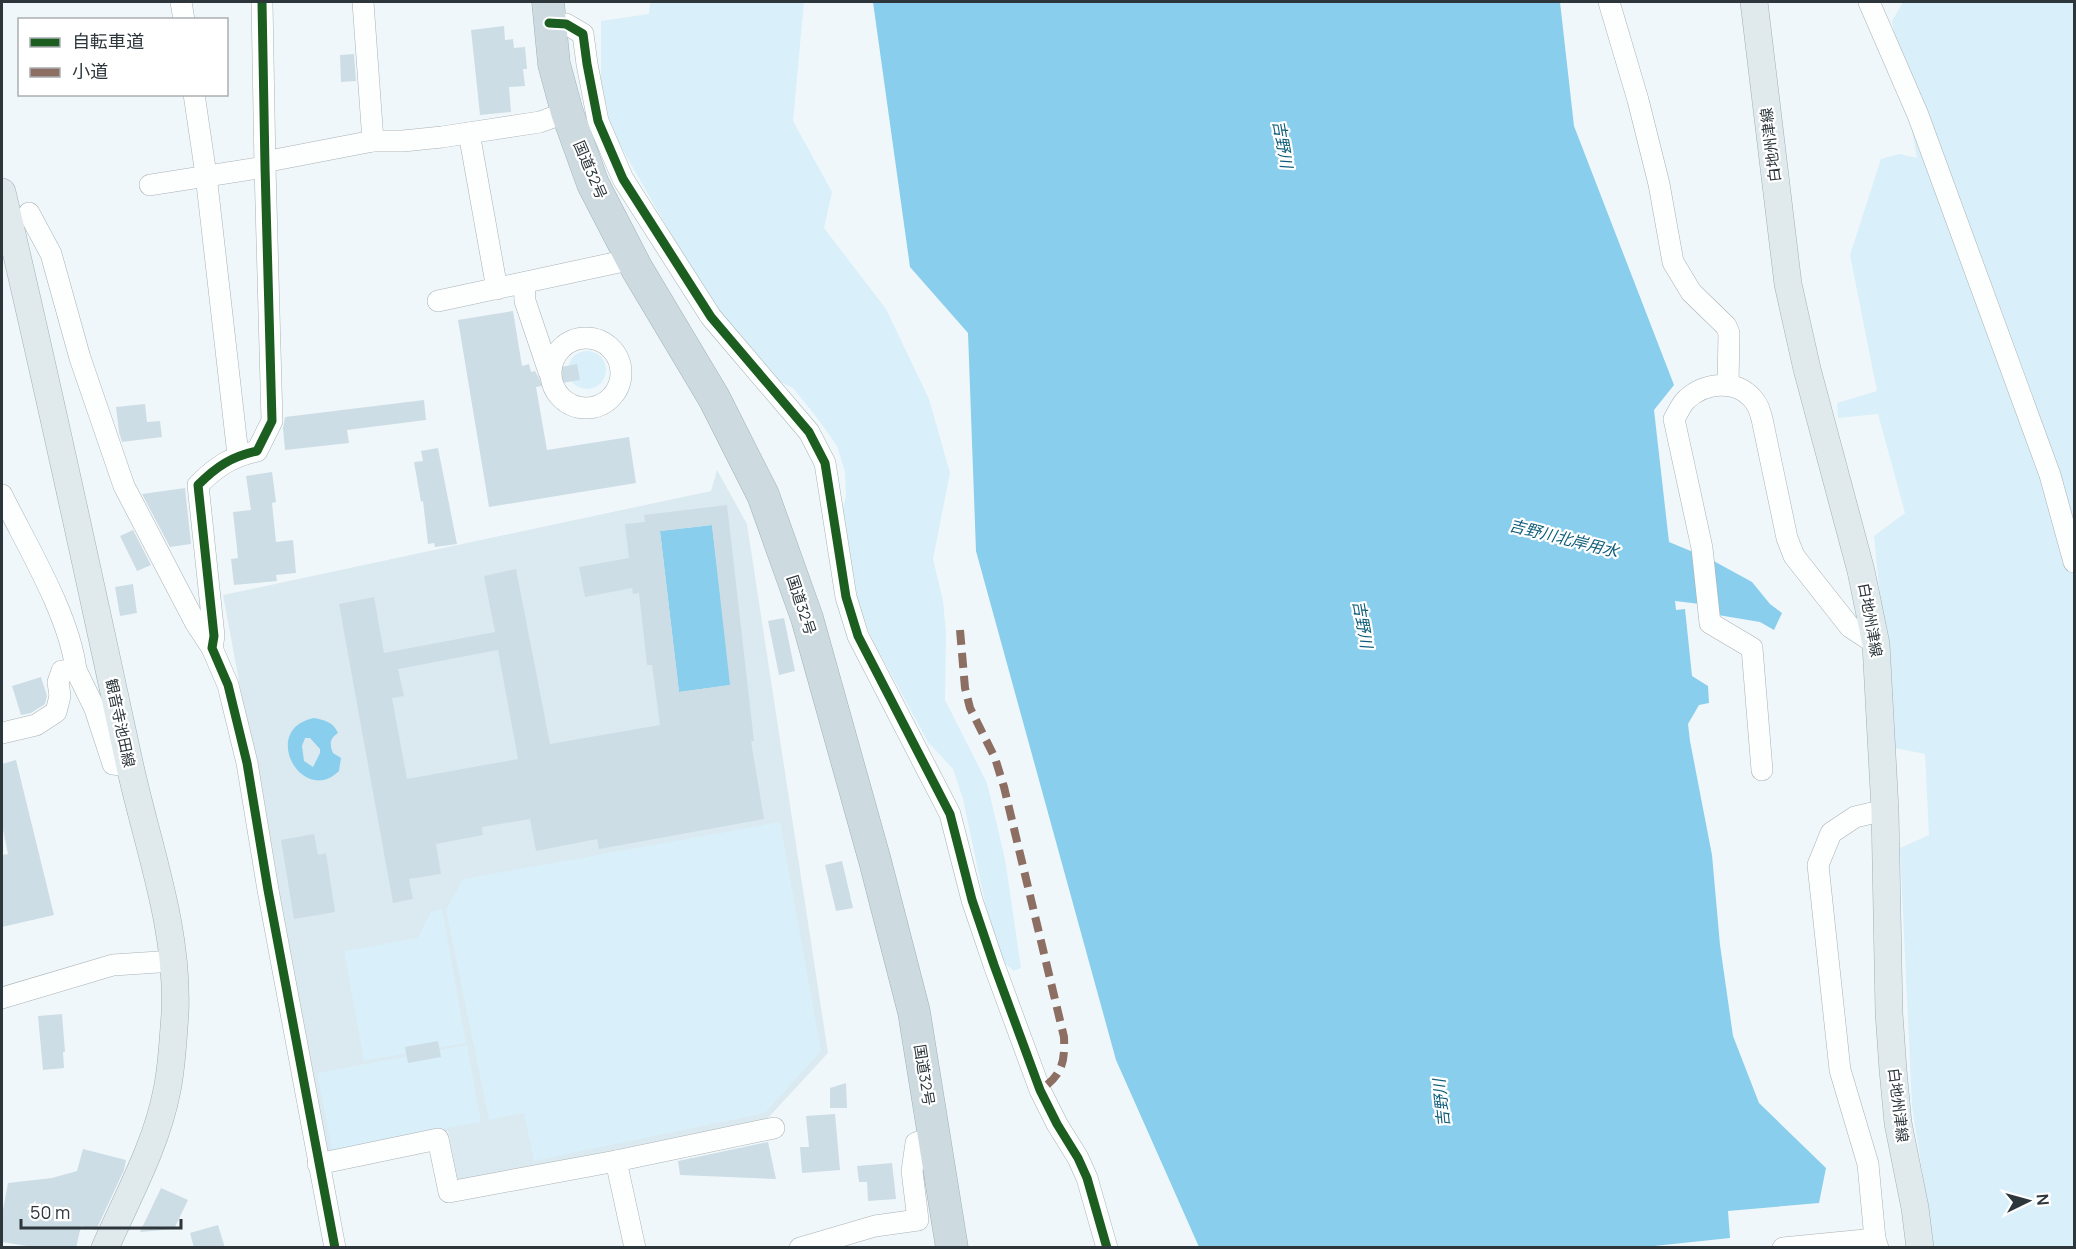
<svg xmlns="http://www.w3.org/2000/svg" width="2076" height="1249" font-family="Manrope,'Noto Sans JP',sans-serif">
	<style>
		.built { fill: #dbeaf0 }
		.green { fill: #d9eff9 }
		.water { fill: #89ceec; fill-rule: evenodd }
		.building { fill: #ccdde5; fill-rule: evenodd }
		.lines { fill: none; stroke-linecap: round; stroke-linejoin: round }
		.minor-casing { stroke: #aab2b5; stroke-width: 22 }
		.major-casing { stroke: #9fb0b7; stroke-width: 28 }
		.highway-casing { stroke: #9fb0b7; stroke-width: 33 }
		.minor { stroke: #fdfefe; stroke-width: 21 }
		.major { stroke: #e0e9ec; stroke-width: 27 }
		.highway { stroke: #cddbe0; stroke-width: 32 }
		.quiet { stroke: #8d6e63; stroke-width: 8; stroke-dasharray: 15 8; stroke-linecap: butt }
		.cycleway-casing { stroke: #fff; stroke-width: 13 }
		.cycleway { stroke: #1b5e20; stroke-width: 9 }
		.labels { text-anchor: middle; stroke-width: 4.5; stroke-linejoin: round; paint-order: stroke }
		.street-label { font-size: 15px; fill: #2c363b; stroke: #fff }
		.water-label { font-size: 16px; font-style: italic; fill: #105e7a; stroke: #fff }
	</style>
	<rect width="100%" height="100%" fill="#f0f7fa"/>
	<path class="built" d="M717 470 747 524 828 1053 767 1119 458 1182 448 1131 327 1156 223 595 711 491Z"/>
	<g class="green">
		<path d="M650 2H804L793 121 832 192 824 228 886 309 929 399 950 473 933 559 943 601 946 633 945 700 987 783 1005 859 1021 968 1014 971 1004 963 989 922 963 799 953 769 928 742 872 639 850 582 843 508 846 496 845 472 837 446 818 419 793 388 776 380 712 306 612 131 601 82V21L649 14Z"/>
		<path d="M1903 2H2074V1247H1934L1912 1106 1900 848 1929 835 1925 754 1895 748 1874 536 1905 513 1878 414 1838 418 1837 403 1877 391 1850 255 1881 159 1899 154 1917 158 1892 21Z"/>
		<circle cx="587" cy="370" r="19"/>
		<path d="M780 822 821 1051 765 1113 534 1161 524 1113 489 1120 446 910 463 879Z"/>
		<path d="M442 909 466 1043 364 1061 344 951 418 938 431 912Z"/>
		<path d="M467 1045 481 1122 332 1150 317 1073Z"/>
	</g>
	<g class="water">
		<path d="M873 2H1560L1574 126 1674 385 1654 410 1669 542 1710 559 1752 582 1770 604 1782 613 1774 630 1760 622 1718 615 1717 606 1675 601 1676 610 1685 609 1692 676 1708 686 1709 703 1699 705 1688 724 1690 741 1712 855 1720 945 1733 1036 1759 1103 1826 1168 1819 1203 1728 1211 1730 1238 1645 1247H1199L1116 1060 976 551 968 333 910 267Z"/>
		<path d="M712 525 731 685 679 692 660 531Z"/>
		<path d="M314 718C325 720 333 722 338 733 330 738 329 744 333 753L341 758 339 771C302 807 259 729 314 718ZM305 738H310L320 749V753L313 767 304 761 302 746Z"/>
	</g>
	<g class="building">
		<path d="M504 26 505 40 513 39 514 48 525 47 527 69H523L525 86 509 87 511 112 480 115 471 30Z"/>
		<path d="M354 54 356 81 341 82 340 55Z"/>
		<path d="M513 311 522 366 529 364 531 372 535 371 541 382 547 385 554 384 561 375V367L577 364 580 380 536 387 547 450 629 437 636 483 489 507 458 320Z"/>
		<path d="M424 400 426 420 347 430 349 443 285 450 283 428 285 417Z"/>
		<path d="M145 404 147 422 160 421 162 437 122 442 119 432 116 407Z"/>
		<path d="M438 448 457 544 435 547 434 543 428 544 423 501 421 502 414 462 423 461 421 451Z"/>
		<path d="M272 472 276 502 272 503 276 542 293 540 296 573 276 575 277 581 234 585 231 559 238 558 233 512 251 510 246 476Z"/>
		<path d="M185 488 191 544 170 547 142 494Z"/>
		<path d="M727 505 754 741H751L764 819 599 849 597 839 536 851 530 819 482 827 483 835 436 844 441 874 409 879 413 899 393 903 339 604 374 597 384 653 495 632 484 576 516 569 550 744 660 725 652 665H647L639 593 633 594 632 588 585 597 579 567 629 558 625 524 645 522 644 515ZM712 525 730 685 679 692 660 531ZM498 650 518 759 407 779 392 698 404 696 398 669Z"/>
		<path d="M133 530 151 565 137 571 120 536Z"/>
		<path d="M133 584 137 613 120 616 115 587Z"/>
		<path d="M784 618 795 671 779 675 768 621Z"/>
		<path d="M41 677 47 696 45 704 31 713 21 715 12 686Z"/>
		<path d="M16 760 54 915 2 927V855L8 854 2 825V764Z"/>
		<path d="M314 834 318 855 326 853 335 912 294 919 281 840Z"/>
		<path d="M842 861 853 908 836 911 825 865Z"/>
		<path d="M62 1014 65 1052H63L64 1068 43 1070 38 1016Z"/>
		<path d="M438 1041 441 1057 408 1063 405 1047Z"/>
		<path d="M846 1083 847 1108H830V1088Z"/>
		<path d="M835 1114 840 1170 802 1173 800 1147H809L806 1116Z"/>
		<path d="M768 1142 776 1179 680 1175 678 1161Z"/>
		<path d="M83 1149 126 1160 124 1170 96 1230 81 1226 76 1248H39L2 1242V1215L8 1183 52 1178 77 1171Z"/>
		<path d="M892 1163 896 1199 868 1201 867 1182H859L857 1166Z"/>
		<path d="M161 1188 188 1200 174 1229 140 1232Z"/>
		<path d="M218 1225 225 1248H194L190 1233Z"/>
	</g>
	<g class="lines">
		<defs>
			<g id="minor">
				<path d="M181 2 184 20"/>
				<path d="M262 2 265 167 272 421 257 451C231 457 217 466 198 485L214 636 212 648 228 685 247 763 268 890 335 1248"/>
				<path d="M363 2 373 141"/>
				<path d="M1609 2 1638 100 1659 184 1673 262 1691 292 1726 326 1729 333 1728 385"/>
				<path d="M1869 2 1918 115 2050 475 2074 562"/>
				<path d="M549 23 566 24 583 34 587 64 598 121 623 179 711 317 809 432 825 463 846 597 858 636 950 814 972 900 994 965 1040 1090 1057 1124 1078 1158 1087 1178 1107 1248"/>
				<path d="M194 94 206 175 238 455"/>
				<path d="M469 133 497 289"/>
				<path d="M264 162 373 141H403L442 137 540 122 567 112"/>
				<path d="M150 185 265 167"/>
				<path d="M29 213 51 254 80 358 124 486 195 622 212 648"/>
				<path d="M524 283 525 301 549 372"/>
				<path d="M438 301 633 259"/>
				<circle cx="586" cy="373" r="35"/>
				<path d="M2 495C27 546 69 614 76 670"/>
				<path d="M2 733 36 725 56 712 60 696 58 682 62 671 76 670 95 709 113 764 129 766"/>
				<path d="M1762 770 1752 648 1710 623 1702 548 1674 419C1678 413 1681 404 1687 399 1704 383 1735 379 1752 398 1758 404 1760 411 1762 419L1787 538 1794 556 1850 627 1876 644"/>
				<path d="M2 998 113 965 174 961"/>
				<path d="M616 1161 635 1248"/>
				<path d="M318 1164 438 1139 449 1192 616 1161 774 1128"/>
				<path d="M1875 1239 1868 1164 1840 1070 1818 865 1831 833 1855 817 1885 810"/>
				<path d="M800 1248 875 1226 918 1220 912 1171 916 1143 934 1136"/>
				<path d="M1783 1248 1875 1239 1878 1248"/>
			</g>
			<g id="major">
				<path d="M1754 2 1788 284 1807 369 1861 571 1876 644 1885 810 1889 1013 1893 1070 1898 1123 1915 1208 1920 1248"/>
				<path d="M2 192C47 380 87 569 128 757 146 843 179 925 175 1014 173 1039 172 1066 167 1090 157 1144 127 1198 105 1248"/>
			</g>
			<path id="highway" d="M548 2 554 64 567 112 593 184 637 269 714 398 763 495 807 618 875 861 914 1012 952 1248"/>
		</defs>
		<use href="#minor" class="minor-casing"/>
		<use href="#major" class="major-casing"/>
		<use href="#highway" class="highway-casing"/>
		<use href="#minor" class="minor"/>
		<use href="#major" class="major"/>
		<use href="#highway" class="highway"/>
		<path class="quiet" d="M960 630 965 688 970 708 995 758 1004 787 1064 1037C1065 1063 1062 1075 1040 1090"/>
		<defs>
			<g id="cycleway">
				<path d="M262 2 265 167 272 421 257 451C231 457 217 466 198 485L214 636 212 648 228 685 247 763 268 890 335 1248"/>
				<path d="M549 23 566 24 583 34 587 64 598 121 623 179 711 317 809 432 825 463 846 597 858 636 950 814 972 900 994 965 1040 1090 1057 1124 1078 1158 1087 1178 1107 1248"/>
			</g>
		</defs>
		<use href="#cycleway" class="cycleway-casing"/>
		<use href="#cycleway" class="cycleway"/>
	</g>
	<g class="labels">
		<g class="street-label">
			<text transform="translate(1771 145) rotate(-97)" y="5">白地州津線</text>
			<text transform="translate(590 170) rotate(67)" y="5">国道32号</text>
			<text transform="translate(801 605) rotate(72)" y="5">国道32号</text>
			<text transform="translate(1870 620) rotate(80)" y="5">白地州津線</text>
			<text transform="translate(120 723) rotate(78)" y="5">観音寺池田線</text>
			<text transform="translate(924 1075) rotate(81)" y="5">国道32号</text>
			<text transform="translate(1898 1105) rotate(83)" y="5">白地州津線</text>
		</g>
		<g class="water-label">
			<text transform="translate(1283 144) rotate(80)" y="6">吉野川</text>
			<text transform="translate(1564 538) rotate(14)" y="6">吉野川北岸用水</text>
			<text transform="translate(1363 624) rotate(80)" y="6">吉野川</text>
			<text transform="translate(1441 1103) rotate(-96)" y="6">吉野川</text>
		</g>
	</g>
	<rect width="2076" height="1249" fill="none" stroke="#2c363b" stroke-width="6"/>
	<rect x="18" y="18" width="210" height="78" fill="#ffffff" stroke="#abafb1" stroke-width="1.5"/>
	<rect x="30" y="38" width="30" height="9" fill="#1b5e20" stroke="#abafb1" stroke-width="1.5"/>
	<text x="72" y="48" font-size="18" fill="#2c363b">自転車道</text>
	<rect x="30" y="68" width="30" height="9" fill="#8d6e63" stroke="#abafb1" stroke-width="1.5"/>
	<text x="72" y="78" font-size="18" fill="#2c363b">小道</text>
	<g transform="translate(2028 1201) rotate(85)" stroke="#ffffff" stroke-width="4.5" paint-order="stroke">
	<path d="M0-4.5L10 22L0 15L-10 22Z" fill="#2c363b"/>
	<text y="-9" font-size="16" font-weight="bold" text-anchor="middle" fill="#2c363b">N</text>
	</g>
	<path d="M21 1219v9h160v-9" fill="none" stroke="#2c363b" stroke-width="3"/>
	<text x="30" y="1219" font-size="18" fill="#2c363b" stroke="#ffffff" stroke-width="4.5" paint-order="stroke">50 m</text>
</svg>
